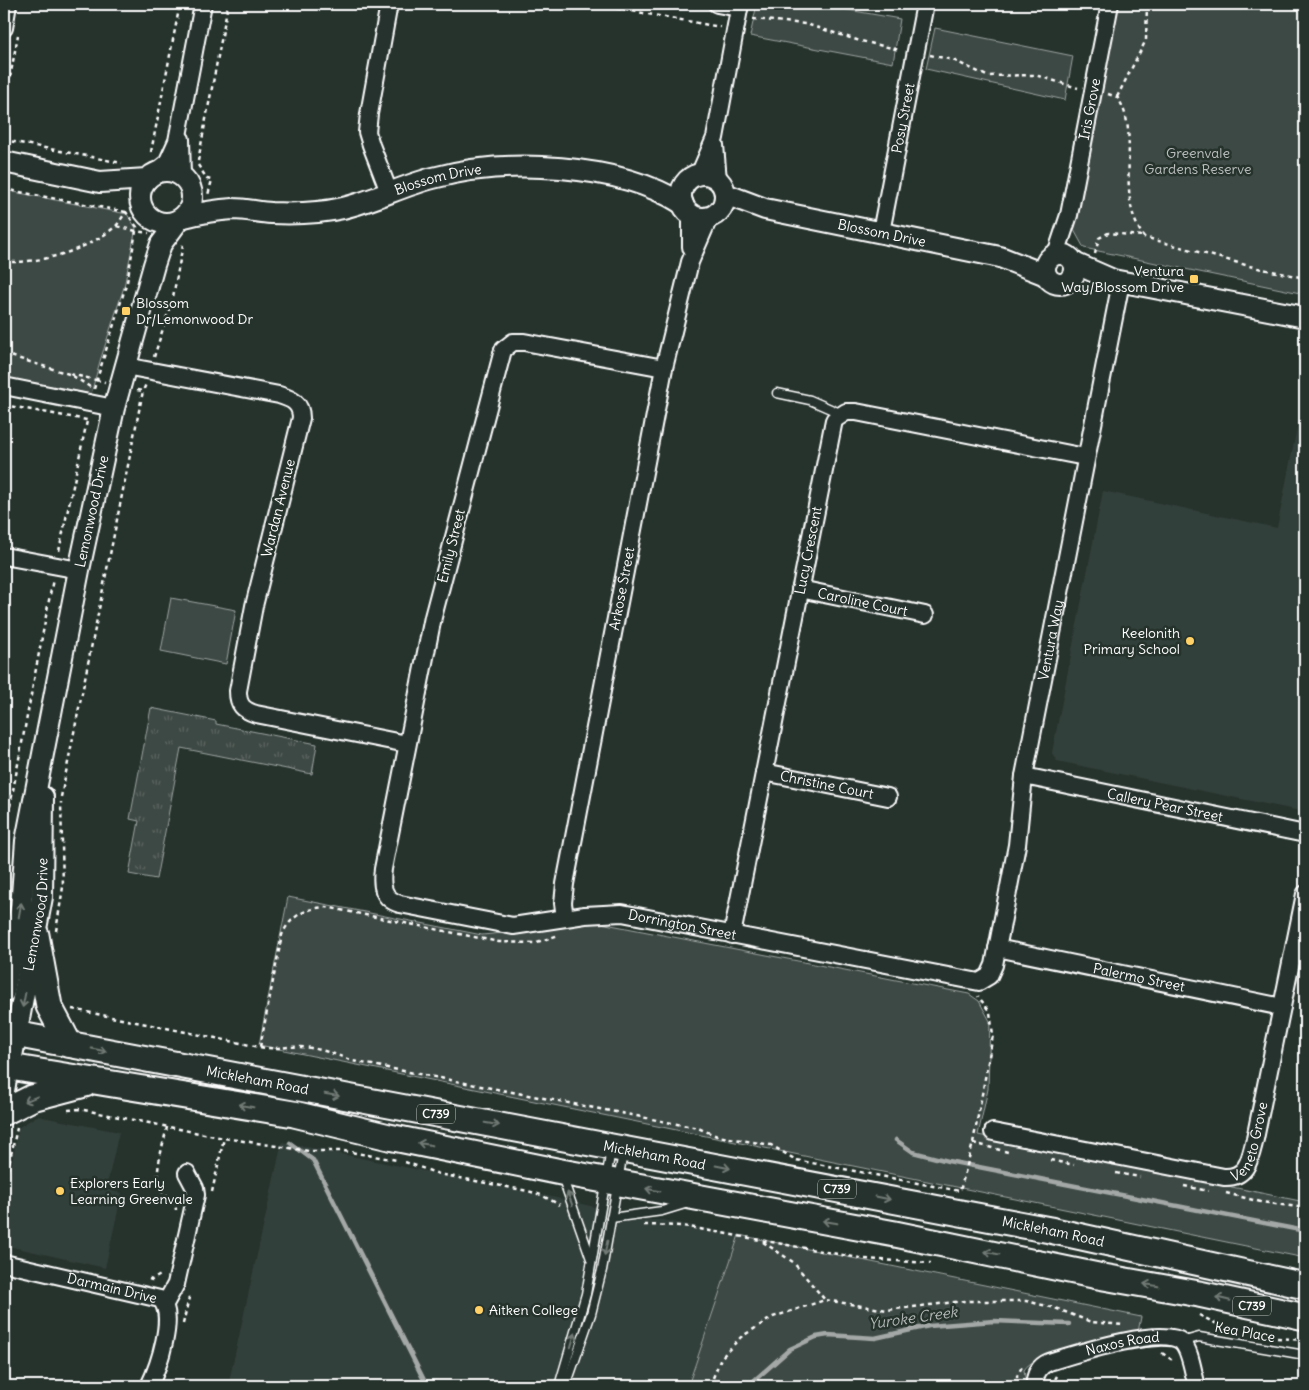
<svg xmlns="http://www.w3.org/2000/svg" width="1309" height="1390" font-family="Delius,sans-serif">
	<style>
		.built { fill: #333f3a }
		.grass { fill: url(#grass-tufts); stroke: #9ea4a2 }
		.park { fill: #3e4944; stroke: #9ea4a2 }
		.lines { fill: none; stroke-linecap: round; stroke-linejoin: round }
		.stream { stroke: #a4a9a7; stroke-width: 4.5 }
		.service-casing { stroke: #fff; stroke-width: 11 }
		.minor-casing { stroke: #fff; stroke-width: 20 }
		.tertiary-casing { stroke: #fff; stroke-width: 24 }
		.primary-casing { stroke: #fff; stroke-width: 29 }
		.path { stroke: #fff; stroke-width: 2.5; stroke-dasharray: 4 4; stroke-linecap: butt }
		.service { stroke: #26332d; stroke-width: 8 }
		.minor { stroke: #26332d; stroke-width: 16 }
		.tertiary { stroke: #26332d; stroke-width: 20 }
		.primary { stroke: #26332d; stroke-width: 25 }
		.oneway { stroke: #727a76 }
		.poi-dot { fill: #ffd166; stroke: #26332d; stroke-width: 2 }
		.labels { text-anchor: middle; stroke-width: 5; stroke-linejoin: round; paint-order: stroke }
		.shield { fill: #26332d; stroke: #bec2c0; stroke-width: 1 }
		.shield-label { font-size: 12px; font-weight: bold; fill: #fff }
		.street-label { font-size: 14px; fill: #fff; stroke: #26332d }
		.park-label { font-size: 14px; fill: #bbbfbe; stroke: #26332d }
		.poi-label { font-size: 14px; fill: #fff; stroke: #26332d; text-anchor: start }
		.water-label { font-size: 15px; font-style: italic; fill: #b3b8b6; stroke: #26332d }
	</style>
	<defs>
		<pattern id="grass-tufts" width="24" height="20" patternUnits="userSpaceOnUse" patternTransform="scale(1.25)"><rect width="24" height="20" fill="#3e4944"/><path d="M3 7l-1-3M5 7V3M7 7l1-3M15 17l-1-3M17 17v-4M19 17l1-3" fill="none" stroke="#5b6460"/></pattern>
	</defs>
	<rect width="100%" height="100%" fill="#26332d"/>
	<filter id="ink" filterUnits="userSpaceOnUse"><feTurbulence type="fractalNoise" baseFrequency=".02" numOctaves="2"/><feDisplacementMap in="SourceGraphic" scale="10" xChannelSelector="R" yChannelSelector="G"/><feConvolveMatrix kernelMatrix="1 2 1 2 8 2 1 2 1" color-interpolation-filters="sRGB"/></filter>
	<g filter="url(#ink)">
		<g class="built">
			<path d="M1305 388V812L1057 761 1052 753 1103 491 1277 528Z"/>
			<path d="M37 1116 119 1132 106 1189 122 1193 105 1268 4 1245V1203L19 1127Z"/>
			<path d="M282 1142 552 1197 650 1220H663L739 1235 688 1386H228Z"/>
		</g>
		<path class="grass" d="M151 708 216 721V724L317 744 312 774 181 748 156 879 129 874 139 821 130 819Z"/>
		<g class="park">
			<path d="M757 4H814L900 19 893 63 750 36Z"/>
			<path d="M1117 4H1305V294L1084 248 1074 230Z"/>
			<path d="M935 28 1073 56 1065 100 926 69Z"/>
			<path d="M4 190 127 214 136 228 124 287 100 361 91 394 4 377Z"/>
			<path d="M171 598 236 610 226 664 161 651Z"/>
			<path d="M288 897 482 935 524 931 585 920 969 994 979 1001 990 1021 988 1089 978 1135 1305 1202V1258L259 1045Z"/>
			<path d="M739 1235 1141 1317 1138 1332C1114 1336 1036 1350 1024 1370L1026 1384 1019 1386H688Z"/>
		</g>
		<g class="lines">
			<g class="stream">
				<path d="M896 1140 913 1152 948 1161 1305 1231"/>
				<path d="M290 1143 313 1160 427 1386"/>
				<path d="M748 1386 790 1349 816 1337 828 1335 875 1338 929 1326 994 1321 1069 1324"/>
			</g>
			<defs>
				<g id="service">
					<path d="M777 393 810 400 842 414"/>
					<path d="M562 1176 591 1259"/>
					<path d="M611 1218 662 1211 685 1204"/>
					<path d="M1181 1342 1199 1337 1305 1355"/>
					<path d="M559 1386 586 1294 611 1150"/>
					<path d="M566 1386 591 1314 602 1270 623 1153"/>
				</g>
				<g id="minor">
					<path d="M717 4 739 8"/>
					<path d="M4 28 8 4"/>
					<path d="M181 139 182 176"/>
					<path d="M715 145 718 180"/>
					<path d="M153 174 167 163 177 141 203 4"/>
					<path d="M699 175 715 138 740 4"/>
					<path d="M389 192 371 145 367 132 369 114 389 4"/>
					<path id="s1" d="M881 232 925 4"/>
					<path d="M691 247V215"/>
					<path id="s2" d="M1056 254 1069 215 1110 4"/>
					<path d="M125 366 279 395C292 399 301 403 301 418L254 606 238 691C238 705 243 710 256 714L407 744"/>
					<path id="s3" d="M664 368 524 342H513L503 350 433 617 383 869C381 885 382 899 400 904L513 926 585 915 622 913 979 982 989 976 994 965 1017 845 1024 776 1121 282"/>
					<path d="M4 386 114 408"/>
					<path d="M4 556 79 570"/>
					<path id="s4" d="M800 589 925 615"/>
					<path id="s5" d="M764 772 888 797"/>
					<path id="s6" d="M1024 776 1305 834"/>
					<path id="s7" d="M565 918 563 903 565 884 664 368 690 262 709 218"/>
					<path id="s8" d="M732 935 834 420 846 412H856L1085 457"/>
					<path id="s9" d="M997 948 1282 1007"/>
					<path d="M4 1103 10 1067"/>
					<path id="s10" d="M993 1132 1224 1177C1248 1178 1250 1158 1255 1139L1305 894"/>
					<path id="s11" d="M4 1263 160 1299C177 1314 158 1368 149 1386"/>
					<path d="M165 1304 176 1284 196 1195 195 1188 187 1173"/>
					<path id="s12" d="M1035 1386C1034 1375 1039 1366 1049 1362 1072 1355 1164 1325 1182 1342 1191 1351 1193 1374 1197 1386"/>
				</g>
				<g id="tertiary">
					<path d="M4 162 100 182 147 179"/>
					<circle cx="166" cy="197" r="26"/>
					<circle cx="703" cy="196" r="22"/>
					<path id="s13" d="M725 194 765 209 1000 257 1046 275"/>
					<path id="s14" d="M184 217C200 213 216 210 233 209 245 209 258 212 271 213 293 214 321 213 343 208 373 201 402 186 433 178 506 158 618 163 683 204"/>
					<circle cx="1060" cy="269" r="15"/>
					<path d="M1074 263 1113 280 1305 317"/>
					<path id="s15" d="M4 992 21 908 26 841 79 570 114 408 154 265 161 244 178 221"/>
					<path id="s16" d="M10 1067 42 897 43 797"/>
				</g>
				<g id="primary">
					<path d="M36 935 49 1006 69 1044"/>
					<path id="s17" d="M4 1032 1050 1230 1305 1286"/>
					<path d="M4 1066 294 1114 389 1137 561 1172 895 1234 1098 1276 1199 1294 1305 1317"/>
					<path d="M4 1112 32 1098 85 1084"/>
				</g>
			</defs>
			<use href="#service" class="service-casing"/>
			<use href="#minor" class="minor-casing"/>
			<use href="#tertiary" class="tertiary-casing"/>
			<use href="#primary" class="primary-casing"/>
			<g class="path">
				<path d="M593 4 720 27"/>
				<path d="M753 19 806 24 857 40 900 50"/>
				<path d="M930 55 953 60 987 76 1035 75 1078 88"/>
				<path d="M1108 94 1117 97C1143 133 1113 194 1144 237L1253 267 1305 278"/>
				<path d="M1117 97 1146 40 1147 4"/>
				<path d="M4 109 18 35"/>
				<path d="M4 140 122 163"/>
				<path d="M151 152 180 4"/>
				<path d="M198 161 228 4"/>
				<path d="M198 165 207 179 212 180 208 195"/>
				<path d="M4 189 126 212"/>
				<path d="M1095 254 1099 238 1108 233 1143 236"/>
				<path d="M4 262C43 263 86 251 116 226L117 225 126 212 137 227 136 231 116 226"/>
				<path d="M4 354 69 374"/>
				<path d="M154 357 173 297 183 244"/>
				<path d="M96 380 105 382"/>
				<path d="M90 387 70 374 96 380"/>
				<path d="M94 389 127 282 136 231 149 233"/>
				<path d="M137 390 143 391 146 384"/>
				<path d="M4 405 87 420"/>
				<path d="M59 551 87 421"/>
				<path d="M61 797 143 391"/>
				<path d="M4 838 53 579"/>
				<path d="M4 861V882"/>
				<path d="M56 931 63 887 61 802"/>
				<path d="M72 1009 260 1047 282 935C290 916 306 908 326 907L499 942 534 943 559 935"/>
				<path d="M260 1047C275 1050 285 1046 299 1047 316 1047 336 1054 352 1061L698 1128 717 1136 771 1145 796 1160 960 1191 973 1143 993 1035 990 1012 978 996"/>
				<path d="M68 1110 79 1109 224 1138 309 1151H344L397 1160"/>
				<path d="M167 1127C164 1141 153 1176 160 1189 166 1198 175 1199 176 1210"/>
				<path d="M973 1143 1008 1152"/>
				<path d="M1050 1160 1074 1165"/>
				<path d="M405 1162 439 1174 528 1191 541 1195 560 1205"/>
				<path d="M1116 1173 1140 1177"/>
				<path d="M4 1186 17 1128"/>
				<path d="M1184 1186 1208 1191"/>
				<path d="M212 1192 224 1138"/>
				<path d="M1226 1193 1261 1202 1305 1208"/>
				<path d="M644 1225 683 1226 865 1259 931 1263"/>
				<path d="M763 1242 793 1262 825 1300"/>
				<path d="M149 1279 152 1280 162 1274"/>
				<path d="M1199 1315 1227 1329"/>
				<path d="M183 1324 190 1293"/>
				<path d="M1277 1338 1305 1340"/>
				<path d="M1162 1353 1174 1361"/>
				<path d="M713 1386V1378L721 1358 741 1337 773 1317 825 1300 887 1310 964 1301H1026L1055 1308 1091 1322 1123 1325"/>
				<path d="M1018 1386 1017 1376 1023 1365"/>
				<path d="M1051 1386 1057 1376"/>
			</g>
			<use href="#service" class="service"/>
			<use href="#minor" class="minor"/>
			<use href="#tertiary" class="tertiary"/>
			<use href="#primary" class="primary"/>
		</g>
		<defs><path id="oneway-shaft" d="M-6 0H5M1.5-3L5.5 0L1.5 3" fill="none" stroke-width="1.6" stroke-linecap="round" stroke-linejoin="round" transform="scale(1.25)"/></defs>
		<g class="oneway">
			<use href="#oneway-shaft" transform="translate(20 910) rotate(-80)"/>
			<use href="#oneway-shaft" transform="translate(24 1000) rotate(101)"/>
			<use href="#oneway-shaft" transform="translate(99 1050) rotate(12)"/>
			<use href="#oneway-shaft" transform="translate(332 1095) rotate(10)"/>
			<use href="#oneway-shaft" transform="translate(31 1099) rotate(158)"/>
			<use href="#oneway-shaft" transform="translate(246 1106) rotate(-170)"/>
			<use href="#oneway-shaft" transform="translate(492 1124) rotate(10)"/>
			<use href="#oneway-shaft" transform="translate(425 1144) rotate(-170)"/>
			<use href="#oneway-shaft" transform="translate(723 1167) rotate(11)"/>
			<use href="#oneway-shaft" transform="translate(653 1190) rotate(-169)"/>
			<use href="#oneway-shaft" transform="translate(883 1198) rotate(11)"/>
			<use href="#oneway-shaft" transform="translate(570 1199) rotate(-110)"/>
			<use href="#oneway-shaft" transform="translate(830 1222) rotate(-170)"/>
			<use href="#oneway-shaft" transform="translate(606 1248) rotate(101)"/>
			<use href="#oneway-shaft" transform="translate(992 1253) rotate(-169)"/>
			<use href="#oneway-shaft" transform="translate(1151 1285) rotate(-170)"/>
			<use href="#oneway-shaft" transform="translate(1223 1299) rotate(-167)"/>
			<use href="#oneway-shaft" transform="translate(573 1340) rotate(-73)"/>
		</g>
	</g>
	<g class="poi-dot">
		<rect x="1189" y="274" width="10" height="10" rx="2.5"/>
		<rect x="121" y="306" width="10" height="10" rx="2.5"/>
		<circle cx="1190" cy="641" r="5"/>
		<circle cx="60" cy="1191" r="5"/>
		<circle cx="479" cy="1310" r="5"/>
	</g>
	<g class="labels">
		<g class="shield">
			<rect x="417" y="1104.5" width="38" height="19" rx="4"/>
			<rect x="818" y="1179.5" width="38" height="19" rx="4"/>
			<rect x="1233" y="1296.5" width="38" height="19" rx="4"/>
		</g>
		<g class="shield-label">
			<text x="436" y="1118">C739</text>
			<text x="837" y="1193">C739</text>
			<text x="1252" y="1310">C739</text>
		</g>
		<g class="street-label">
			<text dy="5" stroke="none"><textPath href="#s2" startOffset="149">Iris Grove</textPath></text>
			<text dy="5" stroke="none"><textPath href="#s1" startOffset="116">Posy Street</textPath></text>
			<text dy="5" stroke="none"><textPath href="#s14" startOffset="260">Blossom Drive</textPath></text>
			<text dy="5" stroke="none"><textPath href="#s13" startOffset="162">Blossom Drive</textPath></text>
			<text transform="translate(278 508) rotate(-76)" y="5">Wardan Avenue</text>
			<text dy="5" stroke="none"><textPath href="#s15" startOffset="489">Lemonwood Drive</textPath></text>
			<text transform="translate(451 546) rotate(-76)" y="5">Emily Street</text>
			<text dy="5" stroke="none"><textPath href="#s8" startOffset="392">Lucy Crescent</textPath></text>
			<text dy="5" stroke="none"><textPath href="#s7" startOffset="335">Arkose Street</textPath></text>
			<text dy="5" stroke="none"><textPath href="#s4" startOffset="64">Caroline Court</textPath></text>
			<text dy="5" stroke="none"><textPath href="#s3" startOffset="1685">Ventura Way</textPath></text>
			<text dy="5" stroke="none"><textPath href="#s5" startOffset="64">Christine Court</textPath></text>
			<text dy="5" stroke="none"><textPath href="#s6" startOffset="144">Callery Pear Street</textPath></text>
			<text dy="5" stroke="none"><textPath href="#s16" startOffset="155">Lemonwood Drive</textPath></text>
			<text dy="5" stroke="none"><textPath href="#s3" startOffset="1029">Dorrington Street</textPath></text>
			<text dy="5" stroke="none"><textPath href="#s9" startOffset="145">Palermo Street</textPath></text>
			<text dy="5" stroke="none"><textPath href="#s17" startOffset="258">Mickleham Road</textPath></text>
			<text dy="5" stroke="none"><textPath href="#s10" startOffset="285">Veneto Grove</textPath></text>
			<text dy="5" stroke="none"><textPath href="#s17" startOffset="662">Mickleham Road</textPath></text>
			<text dy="5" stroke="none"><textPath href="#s17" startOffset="1068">Mickleham Road</textPath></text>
			<text dy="5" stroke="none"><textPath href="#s11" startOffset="111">Darmain Drive</textPath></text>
			<text transform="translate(1245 1332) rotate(10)" y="5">Kea Place</text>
			<text dy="5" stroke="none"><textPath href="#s12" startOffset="106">Naxos Road</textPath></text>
		</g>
		<g class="park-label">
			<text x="1198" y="158">Greenvale<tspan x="1198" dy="16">Gardens Reserve</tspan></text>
		</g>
		<g class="poi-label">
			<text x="1184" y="276" text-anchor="end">Ventura<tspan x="1184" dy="16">Way/Blossom Drive</tspan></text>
			<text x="136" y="308">Blossom<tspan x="136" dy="16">Dr/Lemonwood Dr</tspan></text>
			<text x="1180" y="638" text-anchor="end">Keelonith<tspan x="1180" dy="16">Primary School</tspan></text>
			<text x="70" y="1188">Explorers Early<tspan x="70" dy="16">Learning Greenvale</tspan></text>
			<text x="489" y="1315">Aitken College</text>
		</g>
		<g class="water-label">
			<text transform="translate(913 1318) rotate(-8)" y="5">Yuroke Creek</text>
		</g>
	</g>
	<rect width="1309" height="1390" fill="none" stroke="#26332d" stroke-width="20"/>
	<rect x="10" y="10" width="1289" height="1370" fill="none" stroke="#fff" stroke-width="2" filter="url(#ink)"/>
</svg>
